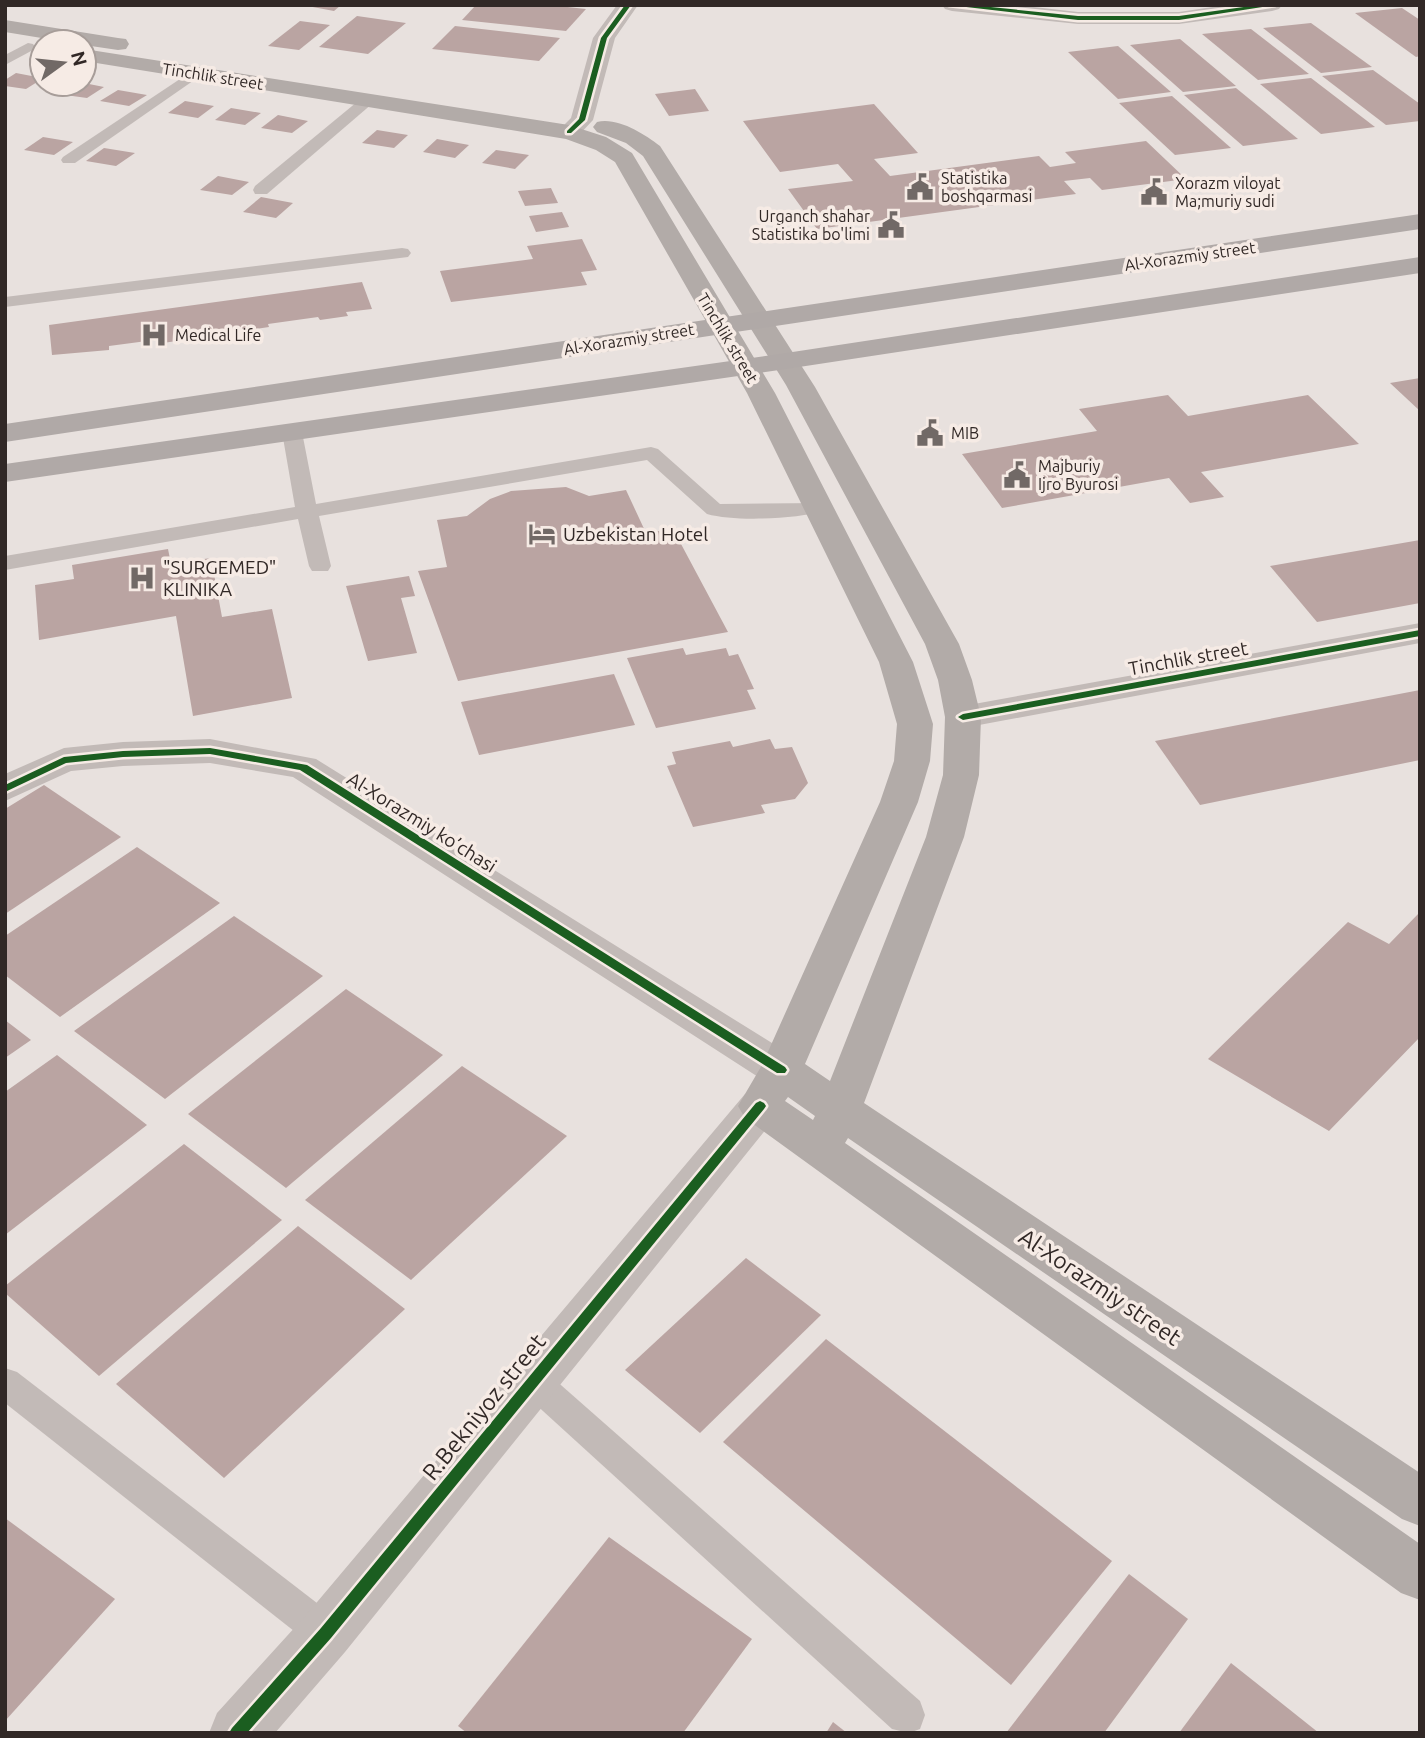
<svg xmlns="http://www.w3.org/2000/svg" width="1425" height="1738" font-family="Ubuntu,sans-serif">
	<style>
		.building { fill: #baa4a2 }
		.lines { fill: none; stroke-linecap: round; stroke-linejoin: round }
		.lane { fill: #c2bab7; fill-rule: evenodd }
		.street { fill: #c2bab7; fill-rule: evenodd }
		.secondary { fill: #b2aba8; fill-rule: evenodd }
		.primary { fill: #b0a9a7; fill-rule: evenodd }
		.cycleway-casing { stroke: #f6ebe5; stroke-width: 5 }
		.cycleway { fill: #1b5e20; fill-rule: evenodd }
		.labels { text-anchor: middle; stroke-width: 7; stroke-linejoin: round; paint-order: stroke }
		.far-street-label { font-size: 16px; fill: #312826; stroke: #f6ebe5 }
		.far-poi-label { font-size: 16px; fill: #312826; stroke: #f6ebe5; text-anchor: start }
		.poi-label { font-size: 19px; fill: #312826; stroke: #f6ebe5; text-anchor: start }
		.street-label { font-size: 19px; fill: #312826; stroke: #f6ebe5 }
		.near-street-label { font-size: 23px; fill: #312826; stroke: #f6ebe5 }
	</style>
	<rect width="100%" height="100%" fill="#e8e1de"/>
	<g class="building">
		<path d="M302 5H341L334 11Z"/>
		<path d="M476 5H549L586 9 566 31 462 20Z"/>
		<path d="M1402 8 1420 20V56L1416 57 1355 13Z"/>
		<path d="M357 16 406 23 368 54 319 47Z"/>
		<path d="M300 21 330 25 299 50 268 46Z"/>
		<path d="M1311 23 1372 67 1321 73 1263 28Z"/>
		<path d="M455 26 560 38 539 61 432 49Z"/>
		<path d="M1251 29 1309 74 1258 80 1202 34Z"/>
		<path d="M1180 39 1236 86 1183 92 1130 45Z"/>
		<path d="M1118 46 1171 92 1118 99 1068 52Z"/>
		<path d="M1373 70 1420 104V121L1386 125 1322 76Z"/>
		<path d="M16 73 42 78V79L26 89 5 86V80Z"/>
		<path d="M1311 78 1375 127 1321 134 1260 84Z"/>
		<path d="M84 83 104 87 87 98 58 94 73 84Z"/>
		<path d="M1236 88 1298 139 1243 146 1184 95Z"/>
		<path d="M695 89 709 111 669 116 655 94Z"/>
		<path d="M118 90 147 95 129 106 100 101Z"/>
		<path d="M1172 96 1231 148 1175 155 1119 103Z"/>
		<path d="M185 101 214 106 198 118 168 113Z"/>
		<path d="M874 104 918 153 874 159 890 176 1039 156 1050 167 1076 163 1065 152 1146 141 1186 179 1102 190 1090 178 1064 181 1076 194 817 229 788 189 853 181 838 164 780 172 743 121Z"/>
		<path d="M231 108 261 113 245 125 215 120Z"/>
		<path d="M278 115 308 121 292 133 261 128Z"/>
		<path d="M377 130 408 135 394 148 362 143Z"/>
		<path d="M43 137 73 142 54 155 24 150Z"/>
		<path d="M437 139 469 145 455 158 423 152Z"/>
		<path d="M104 148 135 153 116 166 86 161Z"/>
		<path d="M496 150 529 155 515 169 482 163Z"/>
		<path d="M218 176 249 182 232 195 200 190Z"/>
		<path d="M551 188 558 203 525 206 518 191Z"/>
		<path d="M261 197 293 203 276 218 243 212Z"/>
		<path d="M562 212 569 227 536 232 529 216Z"/>
		<path d="M582 239 597 270 581 272 587 285 451 302 440 271 533 259 527 246Z"/>
		<path d="M362 282 372 309 346 312 348 316 320 320 318 317 268 324 269 327 243 331 242 327 188 335 190 339 163 343 162 339 109 346V350L52 355 49 325Z"/>
		<path d="M1420 378V411L1390 383Z"/>
		<path d="M1168 395 1188 416 1308 395 1359 444 1201 472 1224 497 1190 503 1169 478 1002 508 962 454 1097 431 1079 409Z"/>
		<path d="M566 487 589 496 626 490 646 533 673 529 728 632 458 681 418 571 447 567 437 520 467 516 490 499 511 491Z"/>
		<path d="M1420 540V603L1317 622 1270 566Z"/>
		<path d="M168 549 171 564 211 558 222 617 272 609 292 698 193 716 176 616 39 640 35 585 74 579 72 565Z"/>
		<path d="M409 576 415 596 401 598 417 653 368 661 346 586Z"/>
		<path d="M683 648 686 655 726 648 729 656 738 654 754 689 747 690 756 709 656 728 627 658Z"/>
		<path d="M614 674 635 725 479 755 461 702Z"/>
		<path d="M1420 690V760L1200 805 1155 741Z"/>
		<path d="M770 739 775 749 792 747 808 783 795 799 761 805 765 813 693 827 667 766 676 764 672 752 730 741 733 747Z"/>
		<path d="M44 785 121 837 5 914V809Z"/>
		<path d="M137 847 220 903 60 1017 5 975V936Z"/>
		<path d="M1420 912V1037L1329 1131 1208 1059 1348 922 1389 944Z"/>
		<path d="M234 916 323 976 165 1099 74 1031Z"/>
		<path d="M346 989 443 1055 286 1188 188 1114Z"/>
		<path d="M5 1020 31 1040 5 1058Z"/>
		<path d="M57 1055 147 1125 5 1235V1092Z"/>
		<path d="M462 1066 567 1136 411 1280 305 1200Z"/>
		<path d="M184 1144 282 1220 99 1376 5 1293V1286Z"/>
		<path d="M298 1226 405 1309 224 1478 116 1384Z"/>
		<path d="M746 1258 821 1315 700 1433 625 1370Z"/>
		<path d="M826 1339 1112 1561 1011 1685 723 1442Z"/>
		<path d="M5 1518 115 1599 5 1721Z"/>
		<path d="M609 1537 752 1639 683 1733H467L458 1726Z"/>
		<path d="M1129 1574 1188 1619 1104 1733H1006Z"/>
		<path d="M1231 1663 1319 1733H1179Z"/>
		<path d="M833 1722 847 1733H826Z"/>
	</g>
	<g class="lines">
		<g class="lane">
			<path d="M28 43 33 44 35 47 33 50 5 65V55Z"/>
			<path d="M195 69 202 73 200 76 75 163H63L61 160 63 157Z"/>
			<path d="M368 95 376 100 373 103 267 194H255L253 190 255 186 363 97Z"/>
			<path d="M402 248 408 249 411 253 408 257 5 307V297Z"/>
			<path d="M292 426 299 428 302 432 316 504 651 447 658 449 720 504 824 503 828 507 824 511C796 519 735 522 707 514L647 460 319 516 331 566 328 571H312L309 566 298 519 5 570V556L295 507 282 432 285 428Z"/>
			<path d="M533 1366 545 1371 920 1701 925 1715 920 1729 909 1733 892 1729 521 1391 516 1381 521 1371Z"/>
			<path d="M5 1368 17 1372 339 1620 345 1633 339 1646 326 1651 313 1646 5 1403Z"/>
		</g>
		<g class="street">
			<path d="M617 5H638L615 38 593 120 577 137H561L557 132 571 118 593 38Z"/>
			<path d="M942 5H1015L1078 12H1179L1226 5H1282L1279 9 1272 11 1179 24H1078L952 11 945 9Z"/>
			<path d="M1420 623V643L963 728 951 725 945 717 951 709 963 706Z"/>
			<path d="M210 739 316 759 796 1058 802 1070 796 1082 781 1086 766 1082 293 777 210 763 123 766 71 771 5 801V774L64 748 123 742Z"/>
			<path d="M760 1089 775 1094 782 1106 775 1118 345 1652 275 1733H209L217 1713 307 1614 745 1094Z"/>
		</g>
		<g class="secondary">
			<path d="M5 20 118 38 126 39 129 44 126 49 118 50 84 45V42H66L5 32Z"/>
			<path d="M84 49 569 125 606 137 632 153 775 393 913 662 933 724 930 761 918 802 805 1064 830 1081 926 837 943 775 945 717 938 680 925 644 786 385 643 156 626 143 597 132 593 127 597 122C618 117 644 134 660 146L815 387 959 644 972 680 981 717 979 775 964 837 864 1103 1420 1473V1526L1402 1519 848 1138 845 1143 1420 1544V1600L1401 1593 745 1118 738 1106 762 1065 880 802 894 761 897 724 879 662 747 393 615 162 596 150 566 139 84 61ZM788 1097 815 1116 813 1120 785 1101Z"/>
		</g>
		<g class="primary">
			<path d="M1420 214V229L5 442V424Z"/>
			<path d="M1420 257V273L786 369 5 482V464L786 353Z"/>
		</g>
		<defs>
			<g id="cycleway">
				<path d="M625 5H631L607 38 585 120 571 133H567V131L579 119 601 38Z"/>
				<path d="M949 5H971L1078 16H1179L1258 5H1275L1179 20H1078Z"/>
				<path d="M1420 630V636L963 720 958 717 963 714Z"/>
				<path d="M210 748 307 765 785 1067 787 1070 785 1073H777L300 770 210 754 123 757 66 763 5 792V785L64 757 123 751Z"/>
				<path d="M760 1101 764 1103 766 1106 764 1109 331 1638 247 1733H229L232 1728 321 1628 756 1103Z"/>
			</g>
		</defs>
		<use href="#cycleway" class="cycleway-casing"/>
		<use href="#cycleway" class="cycleway"/>
	</g>
	<defs>
		<symbol id="civic-bare" viewBox="-9 -9 18 18"><path d="M-.6-6.5H3V-4.5H.6V-3L4-1V1h2V6H-6V1h2V-1L-.6-3ZM-1.2 2.5V6h2.4V2.5Z" fill="#716966" stroke="#f6ebe5" stroke-width="2.5" paint-order="stroke"/></symbol>
		<symbol id="hospital-bare" viewBox="-9 -9 18 18"><path d="M-5-5h3v3.5h4V-5h3V5h-3V1.5h-4V5h-3Z" fill="#716966" stroke="#f6ebe5" stroke-width="2.5" paint-order="stroke"/></symbol>
		<symbol id="hotel-bare" viewBox="-9 -9 18 18"><path d="M-6-4.5h1.5V1H6V5H4.5V3h-9V5H-6ZM-4 0a1.8 1.8 0 1 1 3.6 0ZM.5 0V-2.5h3Q6-2.5 6 0Z" fill="#716966" stroke="#f6ebe5" stroke-width="2.5" paint-order="stroke"/></symbol>
	</defs>
	<g fill-rule="evenodd">
		<use href="#civic-bare" x="901" y="168" width="38" height="38"/>
		<use href="#civic-bare" x="1135" y="173" width="38" height="38"/>
		<use href="#civic-bare" x="872" y="206" width="38" height="38"/>
		<use href="#hospital-bare" x="135" y="316" width="38" height="38"/>
		<use href="#civic-bare" x="911" y="414" width="38" height="38"/>
		<use href="#civic-bare" x="998" y="456" width="38" height="38"/>
		<use href="#hotel-bare" x="523" y="515" width="38" height="38"/>
		<use href="#hospital-bare" x="123" y="559" width="38" height="38"/>
	</g>
	<g class="labels">
		<g class="far-street-label">
			<text transform="translate(213 76) rotate(9)" y="6">Tinchlik street</text>
			<text transform="translate(1190 256) rotate(-8)" y="6">Al-Xorazmiy street</text>
			<text transform="translate(728 338) rotate(59)" y="6">Tinchlik street</text>
			<text transform="translate(629 339) rotate(-9)" y="6">Al-Xorazmiy street</text>
		</g>
		<g class="far-poi-label">
			<text x="941" y="184">Statistika<tspan x="941" dy="18">boshqarmasi</tspan></text>
			<text x="1175" y="189">Xorazm viloyat<tspan x="1175" dy="18">Ma;muriy sudi</tspan></text>
			<text x="870" y="222" text-anchor="end">Urganch shahar<tspan x="870" dy="18">Statistika bo'limi</tspan></text>
			<text x="175" y="341">Medical Life</text>
			<text x="951" y="439">MIB</text>
			<text x="1038" y="472">Majburiy<tspan x="1038" dy="18">Ijro Byurosi</tspan></text>
		</g>
		<g class="poi-label">
			<text x="563" y="541">Uzbekistan Hotel</text>
			<text x="163" y="574">"SURGEMED"<tspan x="163" dy="22">KLINIKA</tspan></text>
		</g>
		<g class="street-label">
			<text transform="translate(1188 658) rotate(-10)" y="7">Tinchlik street</text>
			<text transform="translate(422 822) rotate(32)" y="7">Al-Xorazmiy ko’chasi</text>
		</g>
		<g class="near-street-label">
			<text transform="translate(1100 1287) rotate(34)" y="8">Al-Xorazmiy street</text>
			<text transform="translate(484 1407) rotate(-51)" y="8">R.Bekniyoz street</text>
		</g>
	</g>
	<rect width="1425" height="1738" fill="none" stroke="#312826" stroke-width="14"/>
	<g transform="translate(63 63) rotate(75)"><circle r="33" fill="#f6ebe5" stroke="#a79d99" stroke-width="2"/>
	<path d="M0-5L12 26L0 18L-12 26Z" fill="#716966"/>
	<text y="-10" font-size="19" font-weight="bold" text-anchor="middle" fill="#312826">N</text>
	</g>
</svg>
